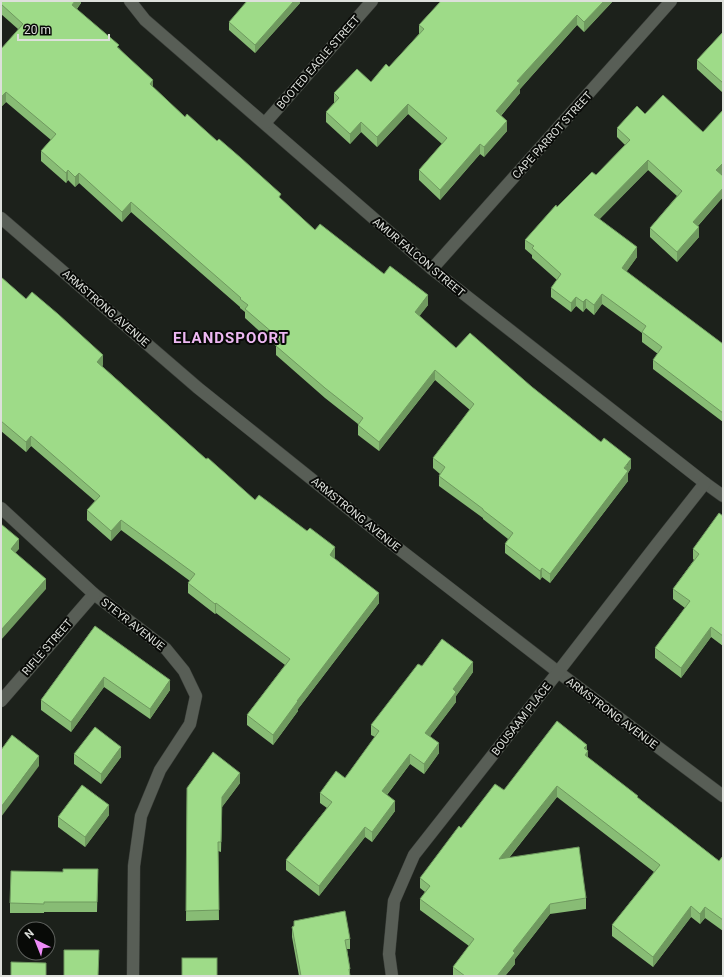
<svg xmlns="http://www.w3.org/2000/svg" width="724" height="977" font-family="Roboto,sans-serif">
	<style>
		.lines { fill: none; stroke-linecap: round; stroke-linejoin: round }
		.street-casing { stroke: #3a3e39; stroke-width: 13 }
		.street { stroke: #585e56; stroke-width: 12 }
		.wall { fill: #88bc75 }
		.shaded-wall { fill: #6f995f }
		.building { fill: #9edb88; stroke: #6f995f }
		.labels { text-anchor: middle; stroke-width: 4; stroke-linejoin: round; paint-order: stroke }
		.street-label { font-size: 11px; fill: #dde0db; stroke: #080a07 }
		.district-label { font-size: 15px; font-weight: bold; letter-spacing: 1px; fill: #edb7f2; stroke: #080a07 }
	</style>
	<rect width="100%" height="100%" fill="#1c211b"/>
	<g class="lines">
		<defs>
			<g id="street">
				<path d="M130 1 145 20 432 269 705 483 723 496"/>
				<path d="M265 123 372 1"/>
				<path d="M1 218 198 388 390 542 558 672 723 796"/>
				<path d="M432 269 671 1"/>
				<path d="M1 508 94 594 166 649 184 671 196 696 190 724 160 770 141 816 134 866 133 976"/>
				<path d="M1 701 94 594"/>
				<path d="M392 976 389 954 394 901 414 855 558 672 657 544 705 483"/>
			</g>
		</defs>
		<use href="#street" class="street-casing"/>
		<use href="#street" class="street"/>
	</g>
	<g class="wall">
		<path d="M1 1H81V3L77 9 119 48 153 87 185 117 281 199 315 230 384 274 428 305 419 316 456 348 532 387 631 468 628 473V481L550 583 542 577 540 580 505 553V544L508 539 483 519V518L439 486V476L440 474 433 468V458L470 410 435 380 379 451 358 435V424L325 398 276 355V346L245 318V312L240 308V307L131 212 122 222 79 183 75 187 68 180 66 183 41 161V151L51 140 6 102 1 107 18 29 1 14Z"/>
		<path d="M300 1V3L255 53 229 30V22Z"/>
		<path d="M441 1H613L584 32 577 25 520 89V93L501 116 507 131 484 157 480 154 440 200 419 180V170L442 144 408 114 377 147 361 132 350 144 326 122V112L334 103V93L371 82 389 67 419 34V25Z"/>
		<path d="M723 32V93L697 69V60Z"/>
		<path d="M645 114 723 176V197L698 226 699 237 677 262 650 237V228L677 196 648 170 599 219 637 257 626 272 723 344V422L653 369V360L658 354 642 342V333L602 304 594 315 586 308 583 312 576 306 571 312 551 297V288L557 280 532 258V255L525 249V240L557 207 596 175 625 145 617 137V128Z"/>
		<path d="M1 277 26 299 103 365 102 366 206 459 255 500 335 557 334 558 379 603 298 709V711L273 745 247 725V715L285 665 216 613 215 614 188 593V583L190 581 121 530 111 541 87 520V510L95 501 31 446 26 452 1 431Z"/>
		<path d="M723 516V646L711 637 681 678 655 658V648L685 608 673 599V589L694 560 693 559V549Z"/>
		<path d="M95 626 170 690 150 719 104 687 71 732 41 710V700Z"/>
		<path d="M422 666 473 672 456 696V702L430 736 439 753 424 774 410 764 387 795 395 811 372 842 365 837 319 896 286 870V860L327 808 320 803V793L345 778 375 737 371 735V725Z"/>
		<path d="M587 750 588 758 638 798 719 861 723 856V931L705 918 700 924 691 917 653 967 612 936V925L654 872 557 797 509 858 586 898V909L550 914 515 959V964L505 976H453V967L469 946 420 910V899L425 892 420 888V878L461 828 504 790Z"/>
		<path d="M74 754 121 757 101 784 74 764Z"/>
		<path d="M240 783 222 807 221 852 218 851 219 920 186 921 187 788Z"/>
		<path d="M109 815 85 847 58 827V817Z"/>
		<path d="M98 869 97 912H44V913H10V903L63 872Z"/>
		<path d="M294 921 350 939V949H347L350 969V976H299L292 937V927L294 926Z"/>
	</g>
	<g class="shaded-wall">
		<path d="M75 1H81V3L72 14V5Z"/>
		<path d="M294 1H300V3L255 53V45Z"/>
		<path d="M604 1H613L584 32V22Z"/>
		<path d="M577 15V25L520 89V93L496 121V111L517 81Z"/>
		<path d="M153 80V89L150 84Z"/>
		<path d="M6 92V102L1 107V97Z"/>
		<path d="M408 104V114L377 147V137Z"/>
		<path d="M507 121V131L484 157V147Z"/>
		<path d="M361 122V132L350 144V134Z"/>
		<path d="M480 144V154L440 200V190Z"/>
		<path d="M648 160V170L594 225V215Z"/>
		<path d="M723 163V173L716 180V170Z"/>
		<path d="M68 170V180L66 183V173Z"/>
		<path d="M79 173V183L75 187V177Z"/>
		<path d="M723 188V197L693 231V222Z"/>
		<path d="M131 202V212L122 222V212Z"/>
		<path d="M699 227V237L677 262V252Z"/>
		<path d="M637 247V257L622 278V268Z"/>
		<path d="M602 294V304L594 315V305Z"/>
		<path d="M428 295V305L415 322V312Z"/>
		<path d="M576 297V306L571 312V303Z"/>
		<path d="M586 299V308L583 312V302Z"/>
		<path d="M103 355V365L97 372V362Z"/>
		<path d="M435 370V380L379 451V442Z"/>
		<path d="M31 436V446L26 452V442Z"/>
		<path d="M631 459V468L628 473V481L550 583V574Z"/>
		<path d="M121 520V530L111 541V531Z"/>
		<path d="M19 539V549L11 558V549Z"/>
		<path d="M335 547V557L330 565V555Z"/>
		<path d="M542 568V577L540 580V571Z"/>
		<path d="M46 579V589L1 640V630Z"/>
		<path d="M379 593V603L298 709V711L273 745V735L297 701Z"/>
		<path d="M216 603V613L215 614V604Z"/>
		<path d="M711 627V637L681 678V668Z"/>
		<path d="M473 662V672L456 696V702L425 743V733L453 689Z"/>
		<path d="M104 677V687L71 732V722Z"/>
		<path d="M170 680V690L150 719V709Z"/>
		<path d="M439 743V753L424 774V764Z"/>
		<path d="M587 745V752L588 751V762L585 758 584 748Z"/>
		<path d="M121 747V757L101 784V774Z"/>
		<path d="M410 754V764L382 801V791Z"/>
		<path d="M39 756V766L1 817V807Z"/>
		<path d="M240 773V783L222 807 221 852 222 797Z"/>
		<path d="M557 786V797L499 870V859Z"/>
		<path d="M395 801V811L372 842V832Z"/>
		<path d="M109 805V815L85 847V837Z"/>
		<path d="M365 827V837L319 896V886Z"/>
		<path d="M550 904V914L515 959V964L505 976H497L513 951Z"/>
		<path d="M691 906V917L653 967V957Z"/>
		<path d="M705 907V918L700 924V914Z"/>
	</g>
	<g class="building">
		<path d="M1 1H75L72 5 119 45 117 47 153 80 150 84 185 117 187 114 217 141 219 139 241 158 281 194 279 197 315 230 320 224 384 274 390 266 428 295 415 312 456 348 470 333 532 387 601 442 604 438 631 459 624 468 628 471 550 574 542 568 540 571 505 544 513 533 483 510V509L439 476 445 467 433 458 474 404 435 370 379 442 358 425 363 418 325 388 276 346 281 340 245 309 248 305 240 299 241 298 131 202 122 212 79 173 75 177 68 170 66 173 41 151 56 134 6 92 1 97V49L23 24 1 4Z"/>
		<path d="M247 1H294L255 45 229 22Z"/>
		<path d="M441 1H604L584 22 577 15 517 81 520 83 496 111 507 121 484 147 480 144 440 190 419 170 447 138 408 104 377 137 361 122 350 134 326 112 339 98 334 93 357 69 371 82 386 64 389 67 424 29 419 25Z"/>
		<path d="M723 32V83L697 60Z"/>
		<path d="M663 95 703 132 723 110V163L716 170 723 176V188L693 222 699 227 677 252 650 228 682 191 648 160 594 215 637 247 622 268 723 344V413L653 360 662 347 642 332 646 326 602 294 594 305 586 299 583 302 576 297 571 303 551 288 561 274 532 248 534 246 525 240 556 205 557 207 592 172 596 175 630 140 617 128 637 106 645 114Z"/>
		<path d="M1 277 26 299 32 292 58 314 103 355 97 362 206 459 208 458 255 500 259 495 307 531 310 528 335 547 330 555 379 593 297 701H298L273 735 247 715 290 659 216 603 215 604 188 583 195 574 121 520 111 531 87 510 100 496 31 436 26 442 1 421Z"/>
		<path d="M719 513 723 516V636L711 627 681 668 655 648 690 601 673 589 699 554 693 549Z"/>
		<path d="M1 524 19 539 11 549 46 579 1 630Z"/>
		<path d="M95 626 170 680 150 709 104 677 71 722 41 700Z"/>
		<path d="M442 639 473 662 453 689 456 692 425 733 439 743 424 764 410 754 382 791 395 801 372 832 365 827 319 886 286 860 332 802 320 793 336 771 345 778 379 731 371 725 418 664 422 666Z"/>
		<path d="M557 721 587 745 584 748 588 751 585 755 638 796 637 797 719 861 723 856V920L705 907 700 914 691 906 653 957 612 925 660 865 557 786 499 859 579 847 586 898 550 904 513 951 515 953 497 976H465L453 967 474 939 420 899 430 886 420 878 459 826 461 828 495 784 504 790Z"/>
		<path d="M95 727 121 747 101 774 74 754Z"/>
		<path d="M12 735 39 756 1 807V750Z"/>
		<path d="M213 752 240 773 222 797 221 842H218L219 910 186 911 187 788Z"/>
		<path d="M82 785 109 805 85 837 58 817Z"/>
		<path d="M63 869H98L97 902H44V904L10 903 11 871 63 872Z"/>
		<path d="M345 911 350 939 345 940 350 969H349L350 976H301L292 927 294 926V921Z"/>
		<path d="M64 950H99L98 976H64Z"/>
		<rect x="182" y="958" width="35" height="18"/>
		<path d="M11 962 46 963V976H11Z"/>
	</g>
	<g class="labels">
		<g class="street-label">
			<text transform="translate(318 62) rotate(-49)" y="4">BOOTED EAGLE STREET</text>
			<text transform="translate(552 135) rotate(-48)" y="4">CAPE PARROT STREET</text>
			<text transform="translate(419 257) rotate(40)" y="4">AMUR FALCON STREET</text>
			<text transform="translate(106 308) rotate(41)" y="4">ARMSTRONG AVENUE</text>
			<text transform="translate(356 514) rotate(39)" y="4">ARMSTRONG AVENUE</text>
			<text transform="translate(133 624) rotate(38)" y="4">STEYR AVENUE</text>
			<text transform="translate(47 647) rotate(-49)" y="4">RIFLE STREET</text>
			<text transform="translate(612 713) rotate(37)" y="4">ARMSTRONG AVENUE</text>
			<text transform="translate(521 719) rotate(-52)" y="4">BOUSAAM PLACE</text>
		</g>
		<g class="district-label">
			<text x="231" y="343">ELANDSPOORT</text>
		</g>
	</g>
	<rect width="724" height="977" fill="none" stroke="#dde0db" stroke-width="4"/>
	<g transform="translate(36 941) rotate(317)"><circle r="19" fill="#080a07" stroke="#5d605c"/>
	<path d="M0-3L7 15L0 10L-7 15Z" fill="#ee8cf8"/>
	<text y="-6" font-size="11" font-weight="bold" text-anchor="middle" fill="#dde0db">N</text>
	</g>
	<path d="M18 34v6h91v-6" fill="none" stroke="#dde0db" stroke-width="2"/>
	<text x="24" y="34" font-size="12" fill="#dde0db" stroke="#080a07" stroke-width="3" paint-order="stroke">20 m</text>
</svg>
